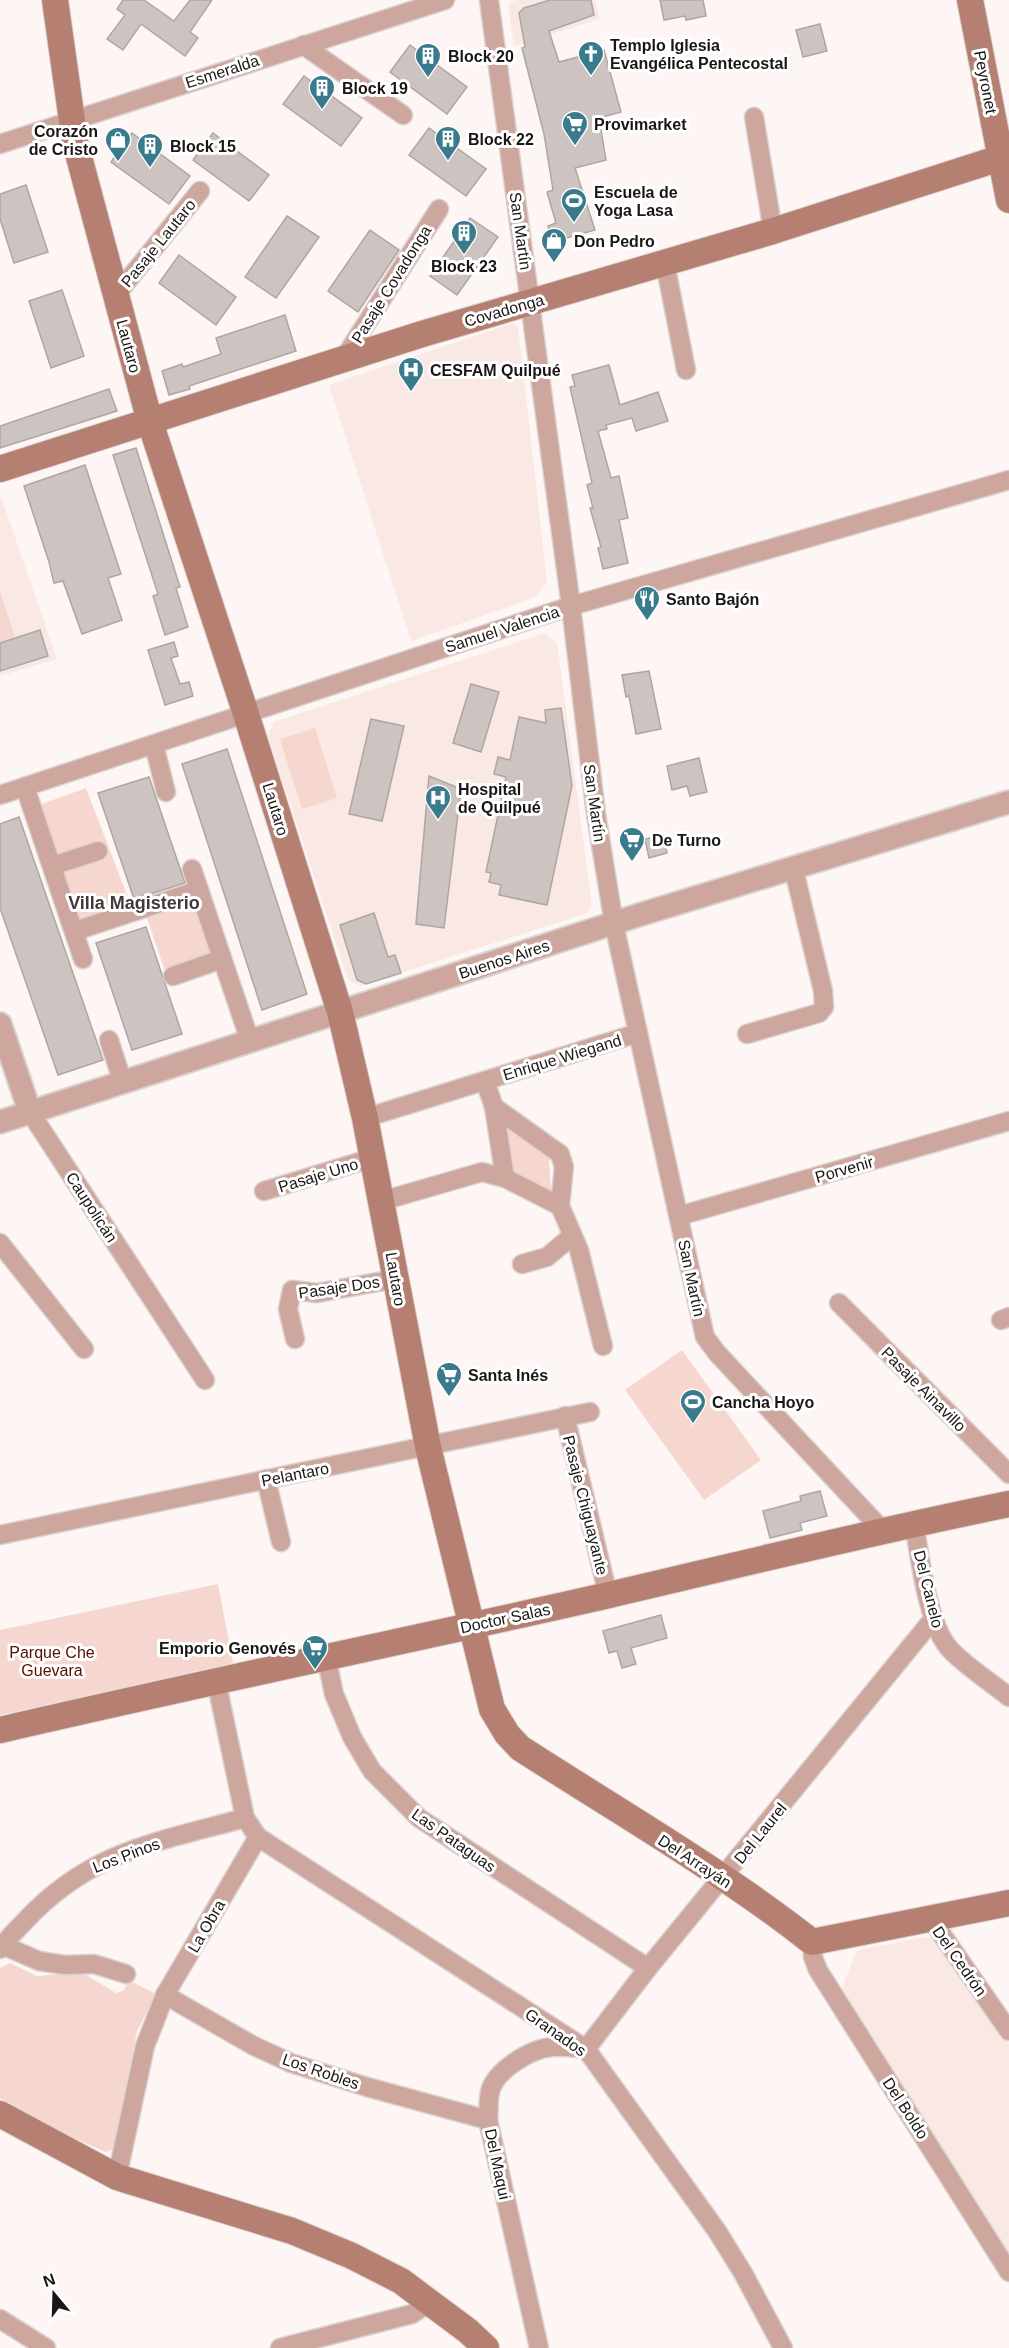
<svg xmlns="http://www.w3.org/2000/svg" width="1009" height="2348" font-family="Arial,sans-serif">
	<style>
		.built { fill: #f9e8e3 }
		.green { fill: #f5d7cf }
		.building { fill: #cdc4c1; stroke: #aea6a3; stroke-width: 1.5 }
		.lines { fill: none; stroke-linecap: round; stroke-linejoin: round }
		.minor-casing { stroke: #dad2d0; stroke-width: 21 }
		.tertiary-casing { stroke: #dad2d0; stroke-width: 26 }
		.secondary-casing { stroke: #dad2d0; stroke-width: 28 }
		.minor { stroke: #cda79d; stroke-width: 18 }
		.tertiary { stroke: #cda79d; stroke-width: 22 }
		.secondary { stroke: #b58071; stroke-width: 26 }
		.labels { text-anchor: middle; stroke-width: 6; stroke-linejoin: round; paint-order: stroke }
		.poi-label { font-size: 16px; font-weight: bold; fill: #1a1615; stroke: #fff; text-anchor: start }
		.street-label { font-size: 16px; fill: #1a1615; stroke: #fff }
		.park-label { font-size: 16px; fill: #560f00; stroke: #fff }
		.neighbourhood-label { font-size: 18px; font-weight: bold; fill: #423a38; stroke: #fff }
	</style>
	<rect width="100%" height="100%" fill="#fef6f4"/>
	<g class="built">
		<path d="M517 0H595L600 19 514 46 508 5 511 2Z"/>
		<path d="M513 323 518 327 547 582 536 597 411 641 329 385Z"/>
		<path d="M0 494 57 659 0 676Z"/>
		<path d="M545 633 557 643 592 906 587 913 360 986 348 980 268 736 274 722Z"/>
		<path d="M932 1936 1009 2044V2256L842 1988 857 1950Z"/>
	</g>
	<g class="green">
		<path d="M0 592 15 637 0 642Z"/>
		<path d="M315 728 337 798 302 809 280 739Z"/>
		<path d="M86 788 130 903 79 920 39 805Z"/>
		<path d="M196 901 215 956 166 974 147 918Z"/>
		<path d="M505 1124 549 1159 551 1191 514 1174Z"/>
		<path d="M682 1350 761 1460 704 1500 625 1390Z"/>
		<path d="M218 1584 233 1663 0 1715V1630Z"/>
		<path d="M10 1963 37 1976 81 1972 116 1993 123 1991 129 1980 156 1994 137 2031 114 2149 106 2152 65 2134 0 2098V1968Z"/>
	</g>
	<g class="building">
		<path d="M123 0H144L174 21 190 0H212L190 32 198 38 185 56 141 24 123 50 107 39 125 15 117 9Z"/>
		<path d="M550 0H591L594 15 549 31 559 62 604 50 621 112 599 118 606 160 575 168 595 230 552 242 548 226 556 223 547 192 553 190 544 134 522 48 525 47 519 13 524 8Z"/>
		<path d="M660 0H703L706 16 686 20 685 16 664 20Z"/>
		<path d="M820 24 827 51 803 57 796 30Z"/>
		<path d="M410 45 467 87 447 114 390 72Z"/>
		<path d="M304 76 362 118 341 146 283 104Z"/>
		<path d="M429 128 486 169 466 196 409 155Z"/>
		<path d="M132 133 190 176 169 204 111 162Z"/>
		<path d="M213 133 269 175 249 201 193 160Z"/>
		<path d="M26 185 48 252 14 263 0 219V194Z"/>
		<path d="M287 216 319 237 276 298 245 277Z"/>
		<path d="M470 218 498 237 457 295 430 276Z"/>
		<path d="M370 230 399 250 358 312 328 291Z"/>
		<path d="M179 255 236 297 216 325 159 283Z"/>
		<path d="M62 290 84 356 51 368 29 301Z"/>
		<path d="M285 315 296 351 189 386 190 389 169 395 162 371 182 364 183 367 221 354 216 338Z"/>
		<path d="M609 365 620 405 658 392 668 421 636 431 632 418 606 425 607 429 598 431 611 478 619 476 628 518 619 520 628 563 603 569 598 548 601 547 590 508H593L587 485 592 483 570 387 575 386 572 375Z"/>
		<path d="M109 389 117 411 0 448V426Z"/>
		<path d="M136 448 180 587 176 588 188 627 165 635 153 596 158 594 113 455Z"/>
		<path d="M85 465 121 574 108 578 122 620 82 634 63 581 54 583 49 562 24 486Z"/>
		<path d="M40 630 48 656 0 671V643Z"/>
		<path d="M174 642 178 656 171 658 180 684 189 682 193 696 165 705 148 650Z"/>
		<path d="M649 671 661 729 636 734 629 696 626 697 622 675Z"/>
		<path d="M471 684 499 692 481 752 453 743Z"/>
		<path d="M561 708 572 786 547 905 499 895 501 885 489 882 491 873 486 872 506 777 494 774 498 757 510 760 519 717 546 723 545 710Z"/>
		<path d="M371 719 404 726 382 821 349 814Z"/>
		<path d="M227 749 307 994 262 1010 182 764Z"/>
		<path d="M699 758 707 792 690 796 687 786 672 790 667 766Z"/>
		<path d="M429 776 461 789 444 928 416 924Z"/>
		<path d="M149 777 185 883 134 899 98 793Z"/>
		<path d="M19 817 103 1060 58 1075 0 908V824Z"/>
		<path d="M663 835 667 853 649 858 645 839Z"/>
		<path d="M374 913 388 957 395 955 401 973 366 984 357 980 340 925Z"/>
		<path d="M146 927 182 1034 132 1050 96 943Z"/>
		<path d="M820 1491 827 1516 800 1523 802 1530 770 1538 763 1511 801 1501 800 1496Z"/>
		<path d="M661 1615 667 1638 631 1648 636 1664 622 1668 617 1651 609 1653 603 1631Z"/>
	</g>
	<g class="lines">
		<defs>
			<g id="minor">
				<path d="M489 0 571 606 596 814 614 924 705 1337 717 1353 883 1531"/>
				<path d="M303 45 403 115"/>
				<path d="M754 117 773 231"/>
				<path d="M0 144 445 0"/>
				<path d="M665 263 686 370"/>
				<path d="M116 295 200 191"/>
				<path d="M343 360 439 209"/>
				<path d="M154 745 166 792"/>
				<path d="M25 787 83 959"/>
				<path d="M0 795 571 606 1009 480"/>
				<path d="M52 866 98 851"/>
				<path d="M192 869 250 1041"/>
				<path d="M75 931 199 890"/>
				<path d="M173 976 222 959"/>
				<path d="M747 1034 819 1013 824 1007 823 991 793 866"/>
				<path d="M109 1040 123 1083"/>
				<path d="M485 1081 494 1107 560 1154 564 1167 560 1206"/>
				<path d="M494 1107 505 1178"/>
				<path d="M30 1112 205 1380"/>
				<path d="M365 1118 638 1033"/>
				<path d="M264 1191 372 1158"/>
				<path d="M382 1201 482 1172 505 1178 560 1206 579 1250 603 1346"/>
				<path d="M679 1216 1009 1121"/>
				<path d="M0 1243 84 1349"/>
				<path d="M522 1264 547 1257 572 1236"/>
				<path d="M839 1303 1009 1474"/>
				<path d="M1001 1320 1009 1317"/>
				<path d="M295 1339 288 1309 292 1290 317 1293 395 1279"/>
				<path d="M565 1416 608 1595"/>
				<path d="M266 1479 281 1542"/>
				<path d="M914 1523C920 1557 927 1621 948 1647 962 1664 991 1682 1009 1697"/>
				<path d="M0 1535 590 1412"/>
				<path d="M326 1656 334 1694 352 1737 372 1771 419 1818 648 1968"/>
				<path d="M258 1837 586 2049 717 2231 743 2273 783 2348"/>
				<path d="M931 1919 1009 2031"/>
				<path d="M812 1942 813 1957 818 1970 1009 2272"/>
				<path d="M0 1944 39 1961 65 1965 94 1964 126 1974"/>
				<path d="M0 1949C7 1939 16 1930 25 1921 90 1851 157 1842 245 1818"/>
				<path d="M165 1995 254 2046 291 2063 367 2087 488 2120"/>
				<path d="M117 2177 145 2046 165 1995 258 1837 245 1818 216 1680"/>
				<path d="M0 2319 46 2348"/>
				<path d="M280 2348 412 2314 430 2302"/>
				<path d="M539 2348 488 2120C489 2111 488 2100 490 2092 495 2070 532 2048 553 2047 564 2046 575 2048 586 2049L648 1968 934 1618"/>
			</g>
			<g id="tertiary">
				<path d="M0 1024 30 1112"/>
				<path d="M0 1122 642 914 1009 802"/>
			</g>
			<g id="secondary">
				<path d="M55 0 75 142 150 422 246 714 340 1012 365 1118 428 1447 492 1709 507 1734 520 1748C616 1810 722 1871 812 1942L1009 1903"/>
				<path d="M970 0 1009 200"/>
				<path d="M0 469 422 334 773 231 1009 155"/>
				<path d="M0 1730C202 1683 406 1641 609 1595 742 1564 875 1531 1009 1504"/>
				<path d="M0 2114 117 2177 292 2231 352 2256 401 2281 468 2331 486 2348"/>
			</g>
		</defs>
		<use href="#minor" class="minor-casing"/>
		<use href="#tertiary" class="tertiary-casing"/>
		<use href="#secondary" class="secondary-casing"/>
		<use href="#minor" class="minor"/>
		<use href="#tertiary" class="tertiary"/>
		<use href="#secondary" class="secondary"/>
	</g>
	<defs>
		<symbol id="church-pin" viewBox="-11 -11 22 30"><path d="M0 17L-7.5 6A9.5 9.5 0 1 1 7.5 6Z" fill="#397b8c" stroke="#fff"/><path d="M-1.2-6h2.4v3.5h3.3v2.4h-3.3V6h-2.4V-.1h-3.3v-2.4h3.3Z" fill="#fff"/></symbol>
		<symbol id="building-pin" viewBox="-11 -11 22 30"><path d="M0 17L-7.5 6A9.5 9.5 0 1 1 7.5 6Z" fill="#397b8c" stroke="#fff"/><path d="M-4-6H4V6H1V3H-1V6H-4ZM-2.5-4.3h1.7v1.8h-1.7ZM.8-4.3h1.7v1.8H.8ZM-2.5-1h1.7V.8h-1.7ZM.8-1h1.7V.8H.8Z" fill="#fff"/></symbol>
		<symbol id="supermarket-pin" viewBox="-11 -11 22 30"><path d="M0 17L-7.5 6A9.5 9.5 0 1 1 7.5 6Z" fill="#397b8c" stroke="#fff"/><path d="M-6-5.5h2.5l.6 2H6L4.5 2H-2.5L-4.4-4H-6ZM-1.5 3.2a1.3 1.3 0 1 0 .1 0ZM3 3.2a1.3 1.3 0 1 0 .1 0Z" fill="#fff"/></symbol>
		<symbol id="shop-pin" viewBox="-11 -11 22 30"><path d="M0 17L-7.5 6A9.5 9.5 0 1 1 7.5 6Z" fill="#397b8c" stroke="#fff"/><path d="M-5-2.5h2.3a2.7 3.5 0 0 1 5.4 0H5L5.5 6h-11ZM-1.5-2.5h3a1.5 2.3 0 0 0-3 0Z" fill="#fff"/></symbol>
		<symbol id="stadium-pin" viewBox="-11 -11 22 30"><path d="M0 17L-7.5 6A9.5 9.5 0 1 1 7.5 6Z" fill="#397b8c" stroke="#fff"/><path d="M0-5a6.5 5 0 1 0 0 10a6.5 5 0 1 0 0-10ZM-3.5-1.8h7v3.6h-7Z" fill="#fff"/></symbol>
		<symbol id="hospital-pin" viewBox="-11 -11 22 30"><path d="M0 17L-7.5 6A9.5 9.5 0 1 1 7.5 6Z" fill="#397b8c" stroke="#fff"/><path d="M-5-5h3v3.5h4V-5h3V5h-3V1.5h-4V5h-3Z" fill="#fff"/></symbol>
		<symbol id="restaurant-pin" viewBox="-11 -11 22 30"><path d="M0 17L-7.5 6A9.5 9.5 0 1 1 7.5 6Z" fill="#397b8c" stroke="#fff"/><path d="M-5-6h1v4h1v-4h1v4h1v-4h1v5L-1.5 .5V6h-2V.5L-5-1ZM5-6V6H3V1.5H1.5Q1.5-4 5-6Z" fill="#fff"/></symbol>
	</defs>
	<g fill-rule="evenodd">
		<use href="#church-pin" x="576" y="39" width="30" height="40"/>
		<use href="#building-pin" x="413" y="41" width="30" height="40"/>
		<use href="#building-pin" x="307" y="73" width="30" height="40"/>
		<use href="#supermarket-pin" x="560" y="109" width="30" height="40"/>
		<use href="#building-pin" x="433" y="124" width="30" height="40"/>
		<use href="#shop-pin" x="103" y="125" width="30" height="40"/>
		<use href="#building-pin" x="135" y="131" width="30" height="40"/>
		<use href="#stadium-pin" x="559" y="186" width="30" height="40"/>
		<use href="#building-pin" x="449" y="218" width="30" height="40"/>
		<use href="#shop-pin" x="539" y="226" width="30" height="40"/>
		<use href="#hospital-pin" x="396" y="355" width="30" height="40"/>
		<use href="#restaurant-pin" x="632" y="584" width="30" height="40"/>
		<use href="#hospital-pin" x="423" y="783" width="30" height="40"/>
		<use href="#supermarket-pin" x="617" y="825" width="30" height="40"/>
		<use href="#supermarket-pin" x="434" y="1360" width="30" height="40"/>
		<use href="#stadium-pin" x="678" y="1387" width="30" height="40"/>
		<use href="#supermarket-pin" x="300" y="1633" width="30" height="40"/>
	</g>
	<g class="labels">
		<g class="poi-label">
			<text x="610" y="51">Templo Iglesia<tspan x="610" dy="18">Evangélica Pentecostal</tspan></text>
			<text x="448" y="62">Block 20</text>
			<text x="342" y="94">Block 19</text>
			<text x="594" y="130">Provimarket</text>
			<text x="98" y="137" text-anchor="end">Corazón<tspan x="98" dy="18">de Cristo</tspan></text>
			<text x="468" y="145">Block 22</text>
			<text x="170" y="152">Block 15</text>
			<text x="594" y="198">Escuela de<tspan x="594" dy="18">Yoga Lasa</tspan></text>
			<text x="574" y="247">Don Pedro</text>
			<text x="464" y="272" text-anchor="middle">Block 23</text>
			<text x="430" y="376">CESFAM Quilpué</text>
			<text x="666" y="605">Santo Bajón</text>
			<text x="458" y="795">Hospital<tspan x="458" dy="18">de Quilpué</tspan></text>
			<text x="652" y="846">De Turno</text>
			<text x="468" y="1381">Santa Inés</text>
			<text x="712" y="1408">Cancha Hoyo</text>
			<text x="296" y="1654" text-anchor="end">Emporio Genovés</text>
		</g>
		<g class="street-label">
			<text transform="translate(222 71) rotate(-18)" y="6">Esmeralda</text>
			<text transform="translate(986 82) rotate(79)" y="6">Peyronet</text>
			<text transform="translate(521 231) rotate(82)" y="6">San Martín</text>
			<text transform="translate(158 243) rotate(-51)" y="6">Pasaje Lautaro</text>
			<text transform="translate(391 284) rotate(-58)" y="6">Pasaje Covadonga</text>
			<text transform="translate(504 310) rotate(-16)" y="6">Covadonga</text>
			<text transform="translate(129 346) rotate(75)" y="6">Lautaro</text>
			<text transform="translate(502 629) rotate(-18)" y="6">Samuel Valencia</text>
			<text transform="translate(595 803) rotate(82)" y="6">San Martín</text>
			<text transform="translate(276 809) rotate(73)" y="6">Lautaro</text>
			<text transform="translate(504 959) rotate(-18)" y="6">Buenos Aires</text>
			<text transform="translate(562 1057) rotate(-17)" y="6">Enrique Wiegand</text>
			<text transform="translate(844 1169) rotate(-16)" y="6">Porvenir</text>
			<text transform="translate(318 1175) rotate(-17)" y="6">Pasaje Uno</text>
			<text transform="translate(92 1207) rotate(57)" y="6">Caupolicán</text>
			<text transform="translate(692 1278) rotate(78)" y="6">San Martín</text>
			<text transform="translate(396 1279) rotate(80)" y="6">Lautaro</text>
			<text transform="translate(339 1287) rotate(-8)" y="6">Pasaje Dos</text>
			<text transform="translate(924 1389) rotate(45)" y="6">Pasaje Ainavillo</text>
			<text transform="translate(295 1474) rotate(-11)" y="6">Pelantaro</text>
			<text transform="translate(586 1505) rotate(76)" y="6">Pasaje Chiguayante</text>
			<text transform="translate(929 1589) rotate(76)" y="6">Del Canelo</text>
			<text transform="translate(505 1618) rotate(-12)" y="6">Doctor Salas</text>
			<text transform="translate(760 1833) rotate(-51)" y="6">Del Laurel</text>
			<text transform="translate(454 1840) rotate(35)" y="6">Las Pataguas</text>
			<text transform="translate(126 1855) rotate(-21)" y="6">Los Pinos</text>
			<text transform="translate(695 1861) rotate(33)" y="6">Del Arrayán</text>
			<text transform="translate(206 1926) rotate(-60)" y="6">La Obra</text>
			<text transform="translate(960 1961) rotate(55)" y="6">Del Cedrón</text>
			<text transform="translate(556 2032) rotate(35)" y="6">Granados</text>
			<text transform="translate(321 2071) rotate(19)" y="6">Los Robles</text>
			<text transform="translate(906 2108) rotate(57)" y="6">Del Boldo</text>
			<text transform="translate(498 2164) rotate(78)" y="6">Del Maqui</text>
		</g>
		<g class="park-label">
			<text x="52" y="1658">Parque Che<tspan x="52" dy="18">Guevara</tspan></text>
		</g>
		<g class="neighbourhood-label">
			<text x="134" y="909">Villa Magisterio</text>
		</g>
	</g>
	<g transform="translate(54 2294) rotate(341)" stroke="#ffffff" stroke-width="4.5" paint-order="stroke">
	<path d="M0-4.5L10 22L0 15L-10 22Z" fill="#1a1615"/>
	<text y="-9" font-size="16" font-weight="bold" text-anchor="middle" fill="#1a1615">N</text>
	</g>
</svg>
